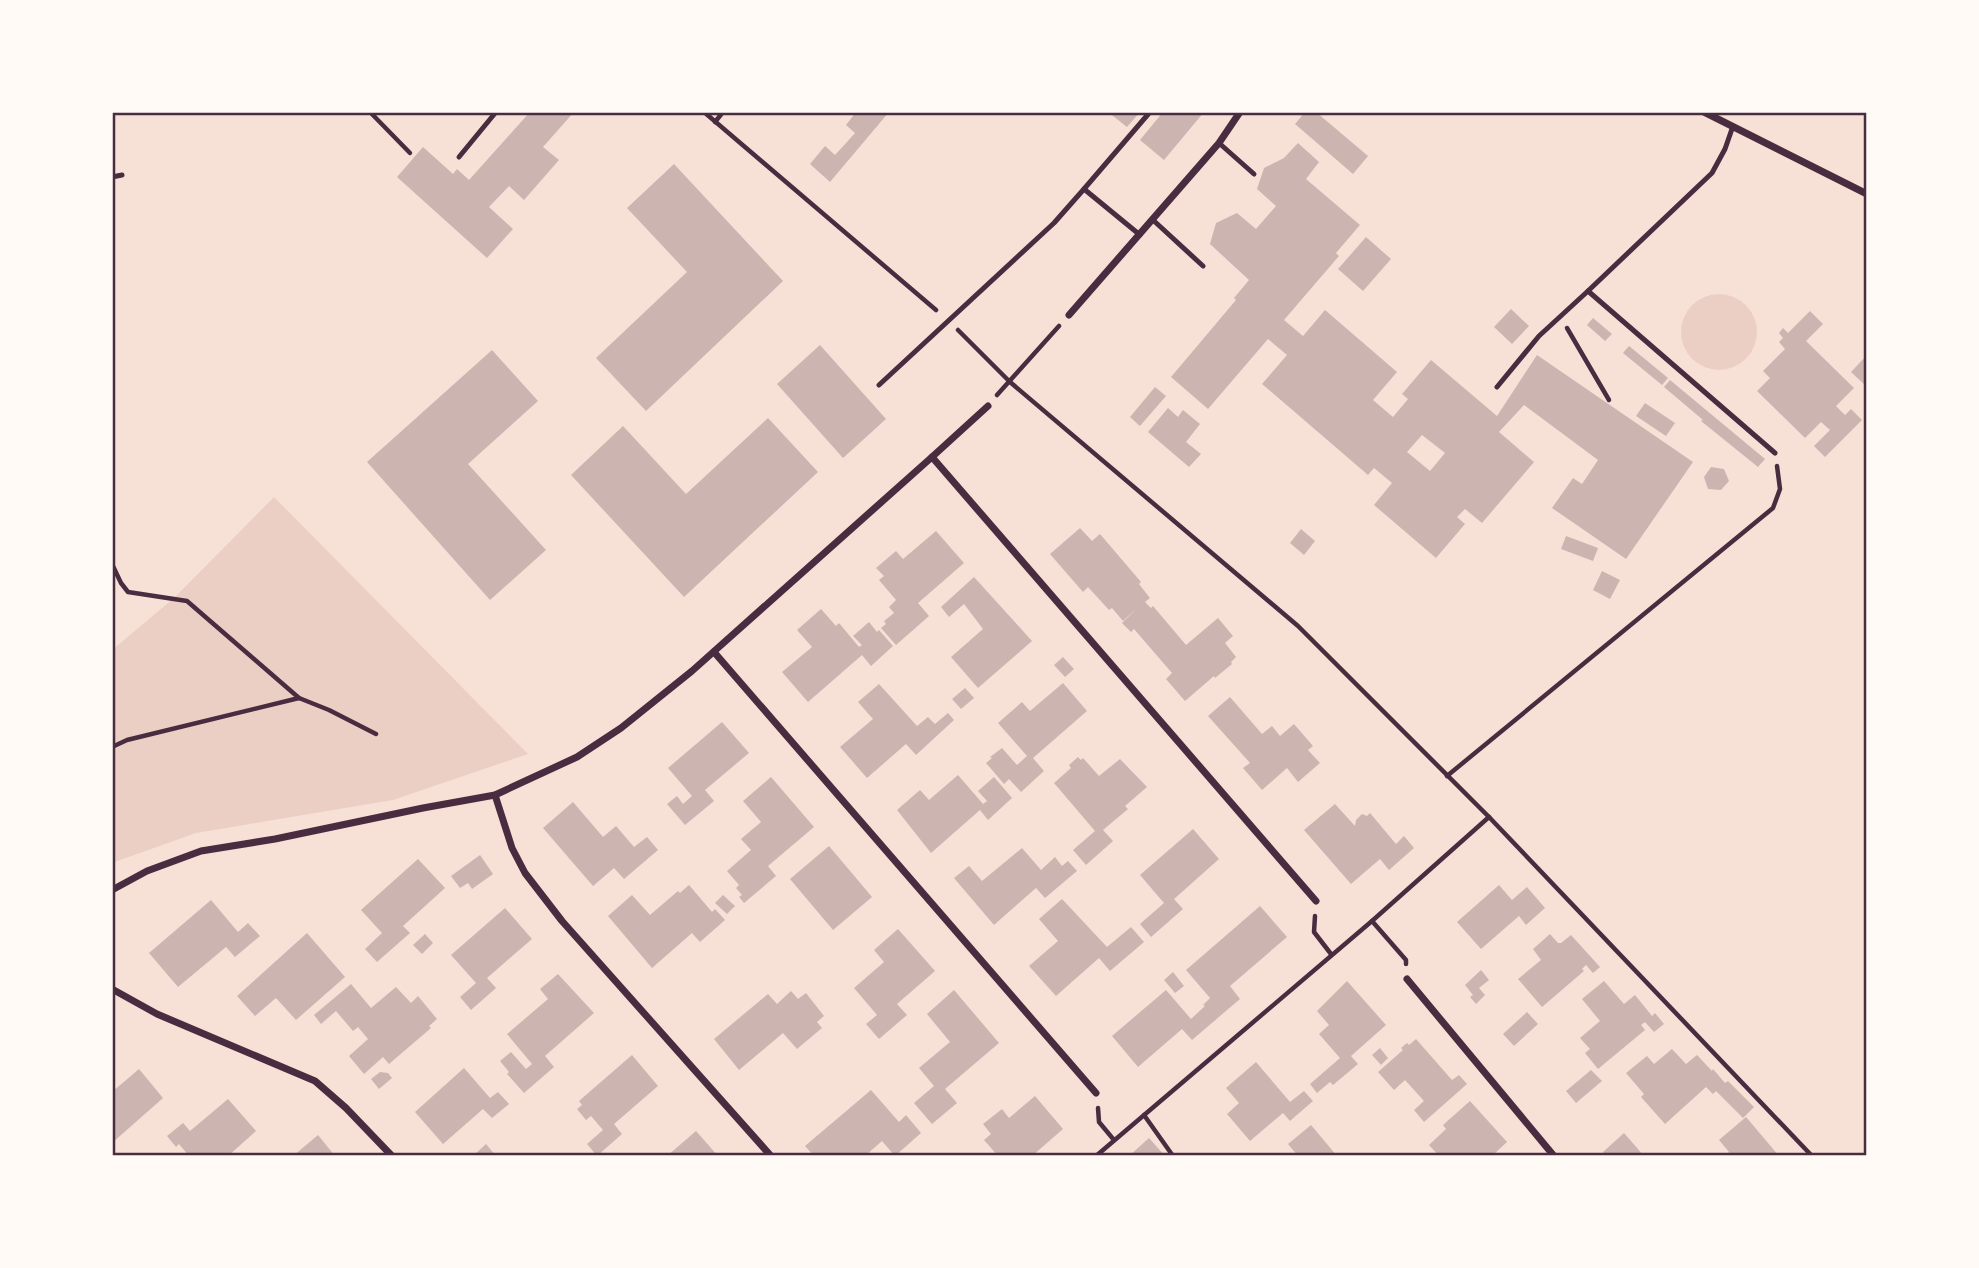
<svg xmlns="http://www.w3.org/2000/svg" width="1979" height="1268" font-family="'Noto Sans',sans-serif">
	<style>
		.green { fill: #ebcfc5 }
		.building { fill: #ccb4b1; fill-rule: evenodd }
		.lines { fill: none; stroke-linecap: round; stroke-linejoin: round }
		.path { stroke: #4a2c40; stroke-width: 4.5 }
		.service { stroke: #4a2c40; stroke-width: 5 }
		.minor { stroke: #4a2c40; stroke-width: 7 }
		.neatline { fill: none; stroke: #4a2c40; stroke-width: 2.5 }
	</style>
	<rect width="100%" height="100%" fill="#f7e1d7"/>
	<g class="green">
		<circle cx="1719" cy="332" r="38"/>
		<path d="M274 497 528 754 393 800 196 833 112 863V650L174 598Z"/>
	</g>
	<g class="building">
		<path d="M530 112H574L543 147 559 160 524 200 509 186 489 207 513 229 487 258 397 177 423 147 453 174 457 169 469 180Z"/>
		<path d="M856 112H889L830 182 810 164 825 146 835 155 847 142 855 133 846 125Z"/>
		<path d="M1108 112H1140L1127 127Z"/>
		<path d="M1163 112H1204L1164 160 1140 140Z"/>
		<path d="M1305 112H1316L1368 156 1353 174 1295 124Z"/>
		<path d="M1298 143 1319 162 1306 179 1360 225 1336 253 1339 256 1284 320 1303 336 1325 310 1397 372 1373 400 1393 417 1408 399 1402 394 1431 360 1497 416 1537 355 1693 462 1626 559 1552 508 1573 478 1582 484 1598 460 1524 405 1499 432 1534 462 1482 523 1465 509 1457 517 1465 524 1436 558 1374 505 1392 483 1374 468 1368 475 1262 384 1287 355 1268 339 1208 409 1171 377 1236 300 1234 298 1249 280 1210 244 1216 223 1237 213 1256 229 1276 206 1257 189 1264 168 1284 158ZM1422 435 1445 453 1430 471 1407 452Z"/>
		<path d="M674 164 783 281 646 411 596 358 687 272 627 208Z"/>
		<path d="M1366 237 1391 259 1363 291 1338 269Z"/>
		<path d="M1511 309 1529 326 1512 344 1494 327Z"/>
		<path d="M1810 311 1823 324 1806 341 1854 388 1836 406 1845 415 1851 409 1862 420 1825 457 1814 446 1830 430 1821 422 1805 438 1757 391 1770 378 1763 371 1785 349 1779 342 1783 338 1779 333 1783 328 1788 333Z"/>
		<path d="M1593 318 1612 334 1605 341 1587 325Z"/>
		<path d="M820 345 886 419 843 458 777 384Z"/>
		<path d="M1629 346 1668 378 1662 385 1623 353Z"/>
		<path d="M492 350 538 401 468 464 546 550 490 600 367 462Z"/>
		<path d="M1867 355V387L1851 372Z"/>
		<path d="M1670 380 1765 459 1758 467 1701 421 1703 420 1664 387Z"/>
		<path d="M1155 387 1166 396 1140 426 1130 417Z"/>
		<path d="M1645 403 1675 423 1666 436 1636 416Z"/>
		<path d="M1168 408 1178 417 1183 410 1200 424 1186 442 1201 454 1189 467 1148 432Z"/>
		<path d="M768 418 818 472 684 597 571 475 623 426 686 494Z"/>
		<path d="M1711 467 1724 469 1729 481 1721 490 1708 489 1704 477Z"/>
		<path d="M1080 528 1092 541 1100 534 1141 582 1139 584 1150 598 1145 602 1151 608 1153 606 1186 645 1218 618 1233 636 1225 643 1236 657 1231 662 1232 664 1215 678 1214 676 1185 701 1166 679 1172 673 1134 629 1131 632 1122 623 1137 608 1123 621 1112 608 1109 610 1088 587 1083 592 1050 554Z"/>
		<path d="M1301 529 1315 541 1304 555 1290 543Z"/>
		<path d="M936 531 964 563 918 603 929 616 896 645 881 628 886 624 884 621 894 613 889 607 896 600 879 580 884 576 876 568 896 551 903 559Z"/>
		<path d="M1566 536 1598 548 1593 561 1561 549Z"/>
		<path d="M1602 571 1620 580 1610 599 1593 590Z"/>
		<path d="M974 577 1032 641 978 688 951 657 983 629 964 604 949 617 941 607Z"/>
		<path d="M821 609 836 626 839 623 859 647 862 645 853 636 869 622 877 632 879 630 893 646 871 666 862 655 808 702 782 672 812 647 797 630Z"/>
		<path d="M1063 657 1074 669 1065 677 1054 665Z"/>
		<path d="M1063 683 1087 711 1033 758 1044 771 1021 792 1009 779 1004 784 986 763 992 758 990 757 1002 748 1017 765 1027 756 998 723 1022 702 1030 711Z"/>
		<path d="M879 684 917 726 928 717 935 724 948 713 954 720 916 755 906 744 867 778 840 747 873 719 858 702Z"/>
		<path d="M965 688 974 698 961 709 952 699Z"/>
		<path d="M1230 697 1262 734 1272 726 1280 736 1294 724 1313 746 1308 750 1320 763 1298 782 1287 768 1262 790 1243 768 1250 763 1208 716Z"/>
		<path d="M722 722 749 753 705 790 714 801 685 825 667 804 677 796 683 804 692 796 668 768Z"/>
		<path d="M1078 757 1081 760 1083 758 1099 776 1120 759 1147 787 1125 806 1128 809 1103 830 1113 841 1086 865 1073 850 1095 831 1054 783 1071 768 1069 765Z"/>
		<path d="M958 775 983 804 987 801 978 791 994 777 1012 798 988 820 980 810 931 853 897 810 920 790 929 800Z"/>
		<path d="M771 777 814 827 768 866 776 876 744 903 739 897 742 895 736 888 739 885 727 871 751 850 741 839 761 822 743 801Z"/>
		<path d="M573 802 603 837 616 826 634 847 647 837 658 850 624 879 614 868 593 886 543 828Z"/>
		<path d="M1335 804 1355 826 1356 820 1362 814 1367 816 1370 813 1396 844 1404 836 1414 848 1389 870 1380 859 1351 884 1304 830Z"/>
		<path d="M1193 829 1219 859 1174 899 1183 909 1151 937 1140 924 1164 903 1140 875Z"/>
		<path d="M829 846 872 897 833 930 790 879Z"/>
		<path d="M1022 848 1041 870 1055 857 1062 866 1068 861 1077 871 1045 898 1036 888 994 925 954 878 969 866 982 881Z"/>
		<path d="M480 855 493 874 472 889 468 883 460 888 451 876Z"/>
		<path d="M418 859 445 888 403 926 410 933 377 962 365 949 382 933 361 910Z"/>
		<path d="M689 885 712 912 715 909 725 920 700 942 692 933 652 968 608 916 632 895 650 915 678 891 680 893Z"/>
		<path d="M1499 885 1512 900 1527 887 1545 908 1526 925 1519 916 1481 949 1457 922Z"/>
		<path d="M723 895 735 906 727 914 715 903Z"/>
		<path d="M1062 899 1107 947 1131 927 1144 942 1110 971 1099 958 1056 996 1029 966 1058 941 1039 919Z"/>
		<path d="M211 900 238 932 248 923 260 936 235 957 226 947 178 987 149 953Z"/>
		<path d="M1260 906 1287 937 1230 986 1240 999 1192 1040 1182 1029 1138 1067 1112 1036 1166 990 1191 1019 1205 1006 1203 1005 1210 998 1186 970Z"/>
		<path d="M505 908 532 939 487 978 496 988 471 1010 460 997 476 983 451 955Z"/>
		<path d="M898 929 935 971 897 1004 907 1015 879 1039 866 1024 877 1015 854 988 884 962 874 950Z"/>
		<path d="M307 933 345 977 296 1020 276 998 255 1016 237 996Z"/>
		<path d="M425 934 433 943 422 954 413 945Z"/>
		<path d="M1550 934 1558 943H1561L1571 935 1600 967 1593 973 1586 965 1582 969 1584 971 1542 1007 1518 979 1541 960 1533 949Z"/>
		<path d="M1481 970 1489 980 1479 988 1485 995 1476 1004 1470 997 1473 995 1465 985Z"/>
		<path d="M1173 972 1184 986 1175 993 1164 980Z"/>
		<path d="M558 974 594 1013 545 1056 554 1067 524 1093 507 1074 509 1072 500 1061 511 1052 526 1069 532 1064 507 1034 548 999 540 989Z"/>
		<path d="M1347 981 1386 1025 1351 1056 1358 1064 1333 1085 1330 1082 1317 1093 1310 1084 1340 1058 1319 1034 1329 1025 1317 1011Z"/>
		<path d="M1604 981 1624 1004 1635 995 1652 1016 1655 1013 1664 1024 1654 1032 1645 1022 1641 1025 1645 1030 1598 1069 1585 1053 1590 1049 1580 1038 1600 1021 1582 999Z"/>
		<path d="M351 984 371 1008 396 987 411 1003 418 996 437 1019 429 1026 431 1028 389 1064 383 1057 364 1074 349 1056 368 1039 358 1027 353 1031 336 1011 321 1024 314 1015Z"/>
		<path d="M954 990 999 1043 945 1089 957 1103 932 1124 914 1103 934 1086 919 1068 950 1042 927 1014Z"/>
		<path d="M791 991 798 999 806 993 824 1016 817 1022 822 1028 797 1049 783 1033 739 1070 714 1039 768 994 777 1004Z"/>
		<path d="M1527 1012 1538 1024 1514 1046 1503 1034Z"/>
		<path d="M1416 1039 1452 1080 1459 1075 1467 1084 1424 1122 1414 1110 1424 1101 1405 1080 1394 1090 1378 1072 1403 1050 1401 1048 1407 1043 1409 1045Z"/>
		<path d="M1380 1048 1388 1058 1381 1065 1372 1055Z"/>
		<path d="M1672 1049 1686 1064 1697 1055 1712 1071 1713 1069 1725 1083 1728 1081 1754 1107 1743 1118 1716 1091 1713 1094 1706 1087 1665 1124 1641 1097 1644 1094 1626 1073 1647 1056 1654 1064Z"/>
		<path d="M632 1055 658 1086 614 1124 622 1134 597 1156 587 1144 603 1130 591 1116 586 1120 577 1109 582 1105 579 1101Z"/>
		<path d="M1256 1062 1290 1102 1304 1091 1313 1101 1290 1121 1283 1113 1250 1141 1227 1114 1239 1103 1226 1088Z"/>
		<path d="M464 1068 490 1098 498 1092 509 1104 492 1118 483 1109 443 1144 415 1112Z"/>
		<path d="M139 1069 163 1098 112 1143V1092Z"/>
		<path d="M1591 1070 1602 1081 1576 1103 1566 1091Z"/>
		<path d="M380 1072 388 1073 392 1078 379 1089 371 1079Z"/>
		<path d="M871 1090 899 1122 906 1115 921 1133 895 1156 882 1141 865 1156H814L805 1146Z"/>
		<path d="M1035 1096 1063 1129 1032 1156H998L984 1140 991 1134 983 1124 1002 1109 1009 1118Z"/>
		<path d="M228 1099 256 1131 228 1156H189L179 1144 176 1147 167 1136 183 1123 190 1131Z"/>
		<path d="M1470 1101 1507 1142 1494 1154 1496 1156H1439L1429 1145 1446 1129 1443 1125Z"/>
		<path d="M1746 1117 1779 1156H1725L1729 1152 1719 1140Z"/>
		<path d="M1311 1125 1337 1156H1298L1288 1144Z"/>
		<path d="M696 1131 718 1156H667Z"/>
		<path d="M1624 1133 1644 1156H1606L1603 1152Z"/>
		<path d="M318 1135 335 1156H293Z"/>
		<path d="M1149 1138 1165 1156H1129Z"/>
		<path d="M486 1144 496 1156H473Z"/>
	</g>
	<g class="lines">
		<g class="path">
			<path d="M370 112 410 153"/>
			<path d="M704 112 936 310"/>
			<path d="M715 122 723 112"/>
			<path d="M1567 328 1609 400"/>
			<path d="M958 330 1010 382 1298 626 1489 817 1812 1156"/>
			<path d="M997 395 1059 326"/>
			<path d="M112 564 121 583 128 592 187 601 299 698"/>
			<path d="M112 747 127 740 299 698 329 710 376 734"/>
			<path d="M1447 776 1773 508 1780 489 1777 466"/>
			<path d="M1315 916 1314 932 1331 954"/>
			<path d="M1372 921 1406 960V964"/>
			<path d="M1098 1108 1099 1122 1114 1140"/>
			<path d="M1144 1115 1173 1156"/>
			<path d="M1096 1156 1372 921 1489 817"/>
		</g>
		<g class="service">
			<path d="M1733 126 1725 149 1712 173 1588 291 1775 453"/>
			<path d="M1219 143 1254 174"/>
			<path d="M459 157 496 112"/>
			<path d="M112 177 122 175"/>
			<path d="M1084 189 1150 112"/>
			<path d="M1153 220 1203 266"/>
			<path d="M879 385 1054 223 1084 189 1140 235"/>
			<path d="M1497 387 1539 336 1588 291"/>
		</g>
		<g class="minor">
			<path d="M1704 112 1867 194"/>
			<path d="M1069 315 1219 143 1240 112"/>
			<path d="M932 457 988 406"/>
			<path d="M714 652 1096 1093"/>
			<path d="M495 795 512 848 525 873 562 921 771 1156"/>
			<path d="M112 890 147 871 201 851 275 839 423 808 495 795 577 757 621 728 692 671 932 457 1316 901"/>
			<path d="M1407 979 1554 1156"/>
			<path d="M112 989 157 1014 315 1081 346 1108 392 1156"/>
		</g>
	</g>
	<rect width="1979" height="1268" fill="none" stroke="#fffaf5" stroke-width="228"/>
	<rect x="114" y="114" width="1751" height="1040" class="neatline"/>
</svg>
